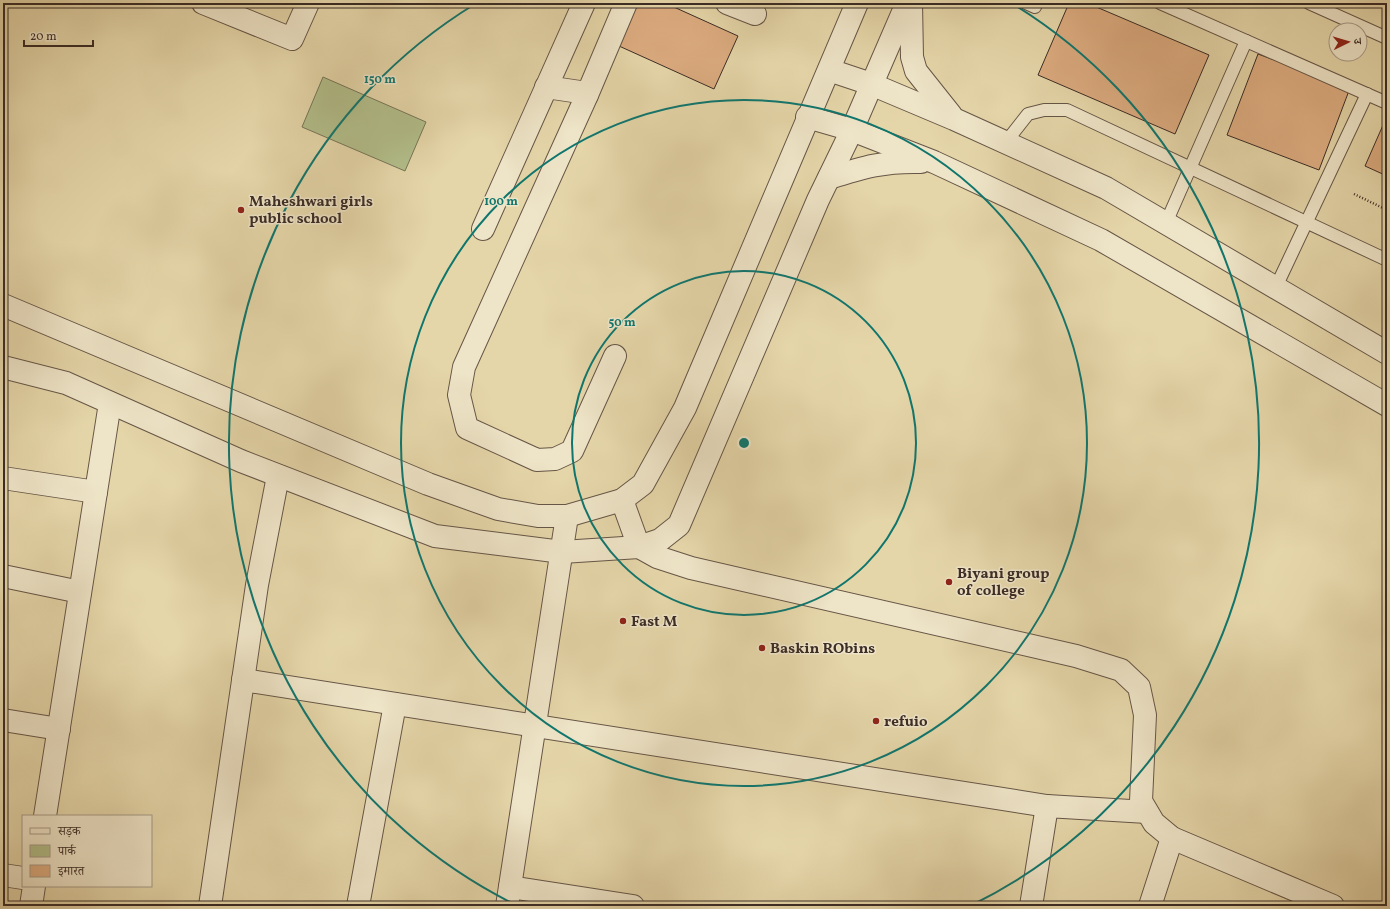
<svg xmlns="http://www.w3.org/2000/svg" width="1390" height="909" font-family="Vollkorn,'Noto Serif Devanagari',serif">
	<style>
		.green { fill: #b2be8a; stroke: #767558 }
		.building { fill: #dcac80; stroke: #3b2c26 }
		.lines { fill: none; stroke-linecap: round; stroke-linejoin: round }
		.service-casing { stroke: #665647; stroke-width: 14 }
		.minor-casing { stroke: #665647; stroke-width: 24 }
		.tertiary-casing { stroke: #665647; stroke-width: 24 }
		.path { stroke: #3b2c26; stroke-width: 2.5; stroke-dasharray: 1 2; stroke-linecap: butt }
		.service { stroke: #eee4c7; stroke-width: 12 }
		.minor { stroke: #eee4c7; stroke-width: 22 }
		.tertiary { stroke: #eee4c7; stroke-width: 22 }
		.ring { fill: none; stroke: #0f766e; stroke-width: 2 }
		.poi-dot { fill: #8f2418; stroke: #eee4c7; stroke-width: 1.5 }
		.labels { text-anchor: middle; stroke-width: 3; stroke-linejoin: round; paint-order: stroke }
		.poi-label { font-size: 15px; font-weight: bold; fill: #3b2c26; stroke: #eee4c7; text-anchor: start }
		.centre { fill: #0f766e; stroke: #eee4c7; stroke-width: 2 }
		.ring-label { font-size: 12px; text-anchor: middle; font-weight: bold; fill: #0f766e; stroke: #eee4c7; stroke-width: 3; stroke-linejoin: round; paint-order: stroke }
	</style>
	<rect width="100%" height="100%" fill="#e5d6a9"/>
	<filter id="stains"><feTurbulence type="fractalNoise" baseFrequency=".005" numOctaves="4"/><feColorMatrix values="0 0 0 0 .2 0 0 0 0 .09 0 0 0 0 .02 0 0 0 .5 -.17"/></filter>
	<radialGradient id="worn" r=".72"><stop offset=".6" stop-color="#630" stop-opacity="0"/><stop offset="1" stop-color="#630" stop-opacity=".3"/></radialGradient>
	<path class="green" d="M323 77 426 122 405 171 302 127Z"/>
	<g class="building">
		<path d="M638 3H665L738 36 714 89 619 46Z"/>
		<path d="M1069 3H1087L1209 55 1175 134 1038 75Z"/>
		<path d="M1258 54 1350 88 1319 170 1227 135Z"/>
		<path d="M1387 116V176L1365 166Z"/>
	</g>
	<g class="lines">
		<defs>
			<g id="service">
				<path d="M1026 3 1035 7"/>
				<path d="M1160 3 1387 103"/>
				<path d="M1309 3 1387 38"/>
				<path d="M1006 142 1028 114 1044 110H1067L1387 260"/>
				<path d="M1166 223 1246 41"/>
				<path d="M1276 287 1367 94"/>
			</g>
			<g id="minor">
				<path d="M203 3 292 39 308 3"/>
				<path d="M727 3 755 14"/>
				<path d="M546 87 580 92 587 95"/>
				<path d="M483 229 584 3"/>
				<path d="M615 356 572 451 555 459 537 460 467 428 459 395 464 367 587 95 626 3"/>
				<path d="M3 478 96 492"/>
				<path d="M622 500 639 547 657 557 691 568 1076 656 1121 670 1139 687 1145 715 1141 801 1154 823 1172 838 1333 906"/>
				<path d="M3 576 80 592"/>
				<path d="M243 680 1047 806"/>
				<path d="M3 720 59 729"/>
				<path d="M45 816 110 403"/>
				<path d="M3 875 23 878"/>
				<path d="M510 887 633 906"/>
				<path d="M31 906 34 886"/>
				<path d="M210 906 257 585 278 476"/>
				<path d="M358 906 395 704"/>
				<path d="M507 906 567 516"/>
				<path d="M1031 906 1047 806 1147 812"/>
				<path d="M1150 906 1172 838"/>
			</g>
			<g id="tertiary">
				<path d="M911 3 912 57 916 71 951 115"/>
				<path d="M829 70 871 84 954 119 1106 188 1387 353"/>
				<path d="M807 117 852 130 934 162 1101 240 1387 405"/>
				<path d="M829 178C864 167 884 161 921 162"/>
				<path d="M3 305 428 484 498 509 538 516H567L622 500 643 484 685 408 857 3"/>
				<path d="M3 367 66 383 241 461 435 536 562 552 639 547 660 540 679 525 818 200 852 130 907 3"/>
			</g>
		</defs>
		<use href="#service" class="service-casing"/>
		<use href="#minor" class="minor-casing"/>
		<use href="#tertiary" class="tertiary-casing"/>
		<path class="path" d="M1354 194 1387 210"/>
		<use href="#service" class="service"/>
		<use href="#minor" class="minor"/>
		<use href="#tertiary" class="tertiary"/>
	</g>
	<g class="ring">
		<circle cx="744" cy="443" r="172"/>
		<circle cx="744" cy="443" r="343"/>
		<path d="M518 906A515 515 0 0 1 475 4M1013 4A515 515 0 0 1 970 906"/>
	</g>
	<g class="poi-dot">
		<circle cx="241" cy="210" r="4"/>
		<circle cx="949" cy="582" r="4"/>
		<circle cx="623" cy="621" r="4"/>
		<circle cx="762" cy="648" r="4"/>
		<circle cx="876" cy="721" r="4"/>
	</g>
	<g class="labels">
		<g class="poi-label">
			<text x="249" y="206">Maheshwari girls<tspan x="249" dy="17">public school</tspan></text>
			<text x="957" y="578">Biyani group<tspan x="957" dy="17">of college</tspan></text>
			<text x="631" y="626">Fast M</text>
			<text x="770" y="653">Baskin RObins</text>
			<text x="884" y="726">refuio</text>
		</g>
	</g>
	<circle cx="744" cy="443" r="6" class="centre"/>
	<g class="ring-label">
		<text x="380" y="83">150 m</text>
		<text x="501" y="205">100 m</text>
		<text x="622" y="326">50 m</text>
	</g>
	<rect width="1390" height="909" fill="none" stroke="#e5d6a9" stroke-width="16"/>
	<rect x="4" y="4" width="1382" height="901" fill="none" stroke="#3b2c26" stroke-width="2"/>
	<rect x="8" y="8" width="1374" height="893" fill="none" stroke="#3b2c26"/>
	<rect x="22" y="815" width="130" height="72" fill="#eee4c7" stroke="#a69a87"/>
	<rect x="30" y="828" width="20" height="6" fill="#eee4c7" stroke="#a69a87"/>
	<text x="58" y="835" font-size="12" fill="#3b2c26">सड़क</text>
	<rect x="30" y="845" width="20" height="12" fill="#b2be8a" stroke="#a69a87"/>
	<text x="58" y="855" font-size="12" fill="#3b2c26">पार्क</text>
	<rect x="30" y="865" width="20" height="12" fill="#dcac80" stroke="#a69a87"/>
	<text x="58" y="875" font-size="12" fill="#3b2c26">इमारत</text>
	<g transform="translate(1348 42) rotate(85)"><circle r="19" fill="#eee4c7" stroke="#a69a87"/>
	<path d="M0-3L7 15L0 10L-7 15Z" fill="#8f2418"/>
	<text y="-6" font-size="11" font-weight="bold" text-anchor="middle" fill="#3b2c26">उ</text>
	</g>
	<path d="M24 40v6h69v-6" fill="none" stroke="#3b2c26" stroke-width="2"/>
	<text x="30" y="40" font-size="12" fill="#3b2c26" stroke="#eee4c7" stroke-width="3" paint-order="stroke">20 m</text>
	<rect width="100%" height="100%" filter="url(#stains)"/>
	<rect width="100%" height="100%" fill="url(#worn)"/>
</svg>
